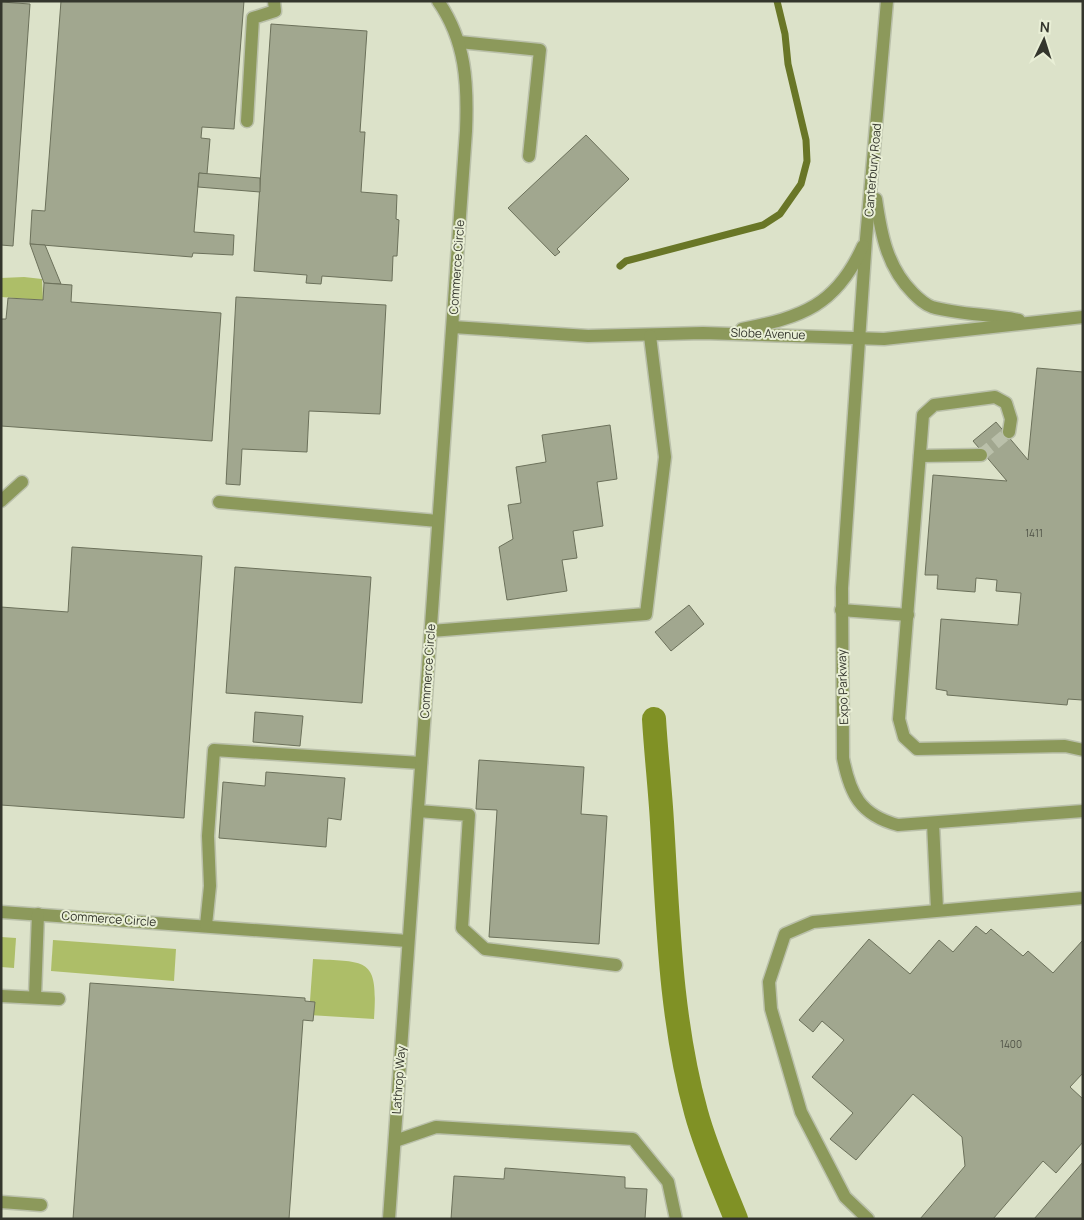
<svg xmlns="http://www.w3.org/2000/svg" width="1084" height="1220" font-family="Manrope,sans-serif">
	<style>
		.green { fill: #adbe68 }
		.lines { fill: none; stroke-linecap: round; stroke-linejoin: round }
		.stream { stroke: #697627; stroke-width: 7 }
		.canal { stroke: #809125; stroke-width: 24 }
		.building { fill: #a1a78f; stroke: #6c715b }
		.minor-tunnel { stroke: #bac0aa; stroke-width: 12; stroke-dasharray: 12 6; stroke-linecap: butt }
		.minor-casing { stroke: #bac0aa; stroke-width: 15 }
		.minor { stroke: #8c995b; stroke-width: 12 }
		.labels { text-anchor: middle; stroke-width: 4; stroke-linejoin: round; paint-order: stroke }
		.number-label { font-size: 10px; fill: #4f5246 }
		.street-label { font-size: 12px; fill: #34362d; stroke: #e9efd6 }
	</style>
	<rect width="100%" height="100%" fill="#dce2c9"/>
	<g class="green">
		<path d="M24 277 42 279 43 300 1 297V278Z"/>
		<path d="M1 937 16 938 14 968 1 967Z"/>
		<path d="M53 940 176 949 174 981 51 971Z"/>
		<path d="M313 959C369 962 378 958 374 1019L309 1015Z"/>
	</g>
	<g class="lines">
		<path class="stream" d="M620 266 626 261 763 225 780 214 801 184 807 161 806 140 788 64 785 34 777 1"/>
		<path class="canal" d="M654 719C656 753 660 788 662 822 668 919 670 1018 696 1112 706 1149 722 1184 736 1219"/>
	</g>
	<g class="building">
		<path d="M61 1H244L234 129 202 127 201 138 210 139 207 174 199 173 194 232 234 235 233 255 193 253 192 257 30 244 32 210 45 211Z"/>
		<path d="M1 2 30 4 13 246 1 245Z"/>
		<path d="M271 24 367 31 360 132H365L361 192 397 195 396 219 399 220 397 256H393L392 281 322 276 321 284 306 283 307 275 254 271Z"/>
		<path d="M586 135 629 179 557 249 560 252 555 256 508 208Z"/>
		<path d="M199 173 260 178V192L198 187Z"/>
		<path d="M30 244 45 245 61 284 44 283Z"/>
		<path d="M44 283 72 285 71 302 221 313 212 441 1 426V319H6L8 298 43 300Z"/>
		<path d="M236 297 386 305 380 414 309 411 307 452 242 449 240 485 226 484Z"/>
		<path d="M1037 368 1083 372 1082 700 1068 699 1067 705 947 695V691L936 689 941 619 1018 625 1021 593 996 591 997 580 976 578 975 592 937 589 938 575H925L933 475 1007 481 973 441 996 422 1028 460Z"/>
		<path d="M610 425 617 479 597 482 603 526 573 531 577 558 562 560 567 591 507 600 499 547 513 539 508 505 521 503 516 467 546 462 542 435Z"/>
		<path d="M72 547 202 556 184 818 1 805V607L68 612Z"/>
		<path d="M235 567 371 577 362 703 226 693Z"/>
		<path d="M689 605 704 624 671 651 655 632Z"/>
		<path d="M255 712 303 716 300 746 253 742Z"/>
		<path d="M479 760 584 767 581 814 607 816 599 944 489 937 497 810 476 809Z"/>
		<path d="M266 772 345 778 341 820 328 818 326 847 219 838 223 782 265 786Z"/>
		<path d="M976 926 986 934 991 929 1023 956 1028 951 1053 973 1083 940V1073L1070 1087 1083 1099V1142L1056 1173 1043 1161 993 1219H920L965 1166 962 1137 913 1094 856 1160 830 1139 853 1113 812 1077 844 1040 822 1021 813 1032 799 1020 869 939 910 974 939 940 953 952Z"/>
		<path d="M90 983 305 998V1001L315 1002 313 1021 303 1020 289 1219H73Z"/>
		<path d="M1083 1162V1219H1034Z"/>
		<path d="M505 1168 625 1177V1188L647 1189 645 1219H451L454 1176 504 1179Z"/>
	</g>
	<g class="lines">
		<path class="minor-tunnel" d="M981 455 1009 432"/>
		<defs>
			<g id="minor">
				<path d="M887 1 866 239 842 588 843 758C850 794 860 815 898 825L1083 811"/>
				<path d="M459 42 540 50 529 156"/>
				<path d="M247 121 253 18 275 11 274 1"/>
				<path d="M876 199C881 234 887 267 913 293 919 299 924 304 932 307 960 315 990 314 1019 320"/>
				<path d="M453 327 588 336 703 333 884 339 1083 317"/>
				<path d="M742 329C802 317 836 306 863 246"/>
				<path d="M1009 432 1011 419 1006 403 995 397 934 405 923 415 899 719 904 737 917 749 1065 746 1083 750"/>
				<path d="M920 456 981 455"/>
				<path d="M1 501 22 482"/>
				<path d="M219 502 438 521"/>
				<path d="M841 610 908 615"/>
				<path d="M431 631 646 614 665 457 650 336"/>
				<path d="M418 811 469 815 462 928 485 949 616 965"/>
				<path d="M933 823 937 909"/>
				<path d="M1 912 408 941"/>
				<path d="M206 925 210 886 208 836 214 750 421 763"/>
				<path d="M1 996 59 999"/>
				<path d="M35 997 38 914"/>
				<path d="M395 1141 436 1127 633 1139 668 1182 676 1219"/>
				<path d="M1 1202 41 1205"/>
				<path d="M389 1219 466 131C468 84 466 41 438 1"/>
				<path d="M868 1219 845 1197 801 1112 771 1009 769 982 785 934 813 922 1083 898"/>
			</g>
		</defs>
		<use href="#minor" class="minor-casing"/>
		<use href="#minor" class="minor"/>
	</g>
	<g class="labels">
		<g class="number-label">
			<text x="1034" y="537">1411</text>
			<text x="1011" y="1048">1400</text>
		</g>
		<g class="street-label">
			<text transform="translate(873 170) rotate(-85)" y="4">Canterbury Road</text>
			<text transform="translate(457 267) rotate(-86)" y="4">Commerce Circle</text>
			<text transform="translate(768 334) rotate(2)" y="4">Slobe Avenue</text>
			<text transform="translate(428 671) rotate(-86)" y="4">Commerce Circle</text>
			<text transform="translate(843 687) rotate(-92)" y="4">Expo Parkway</text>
			<text transform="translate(109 919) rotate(4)" y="4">Commerce Circle</text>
			<text transform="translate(399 1080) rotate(-86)" y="4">Lathrop Way</text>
		</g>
	</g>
	<rect width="1084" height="1220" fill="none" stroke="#34362d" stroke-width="5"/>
	<g transform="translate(1044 40) rotate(4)" stroke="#e9efd6" stroke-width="4" paint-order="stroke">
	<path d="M0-4L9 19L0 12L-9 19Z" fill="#34362d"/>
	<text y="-8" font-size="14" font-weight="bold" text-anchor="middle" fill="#34362d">N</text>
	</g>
</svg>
